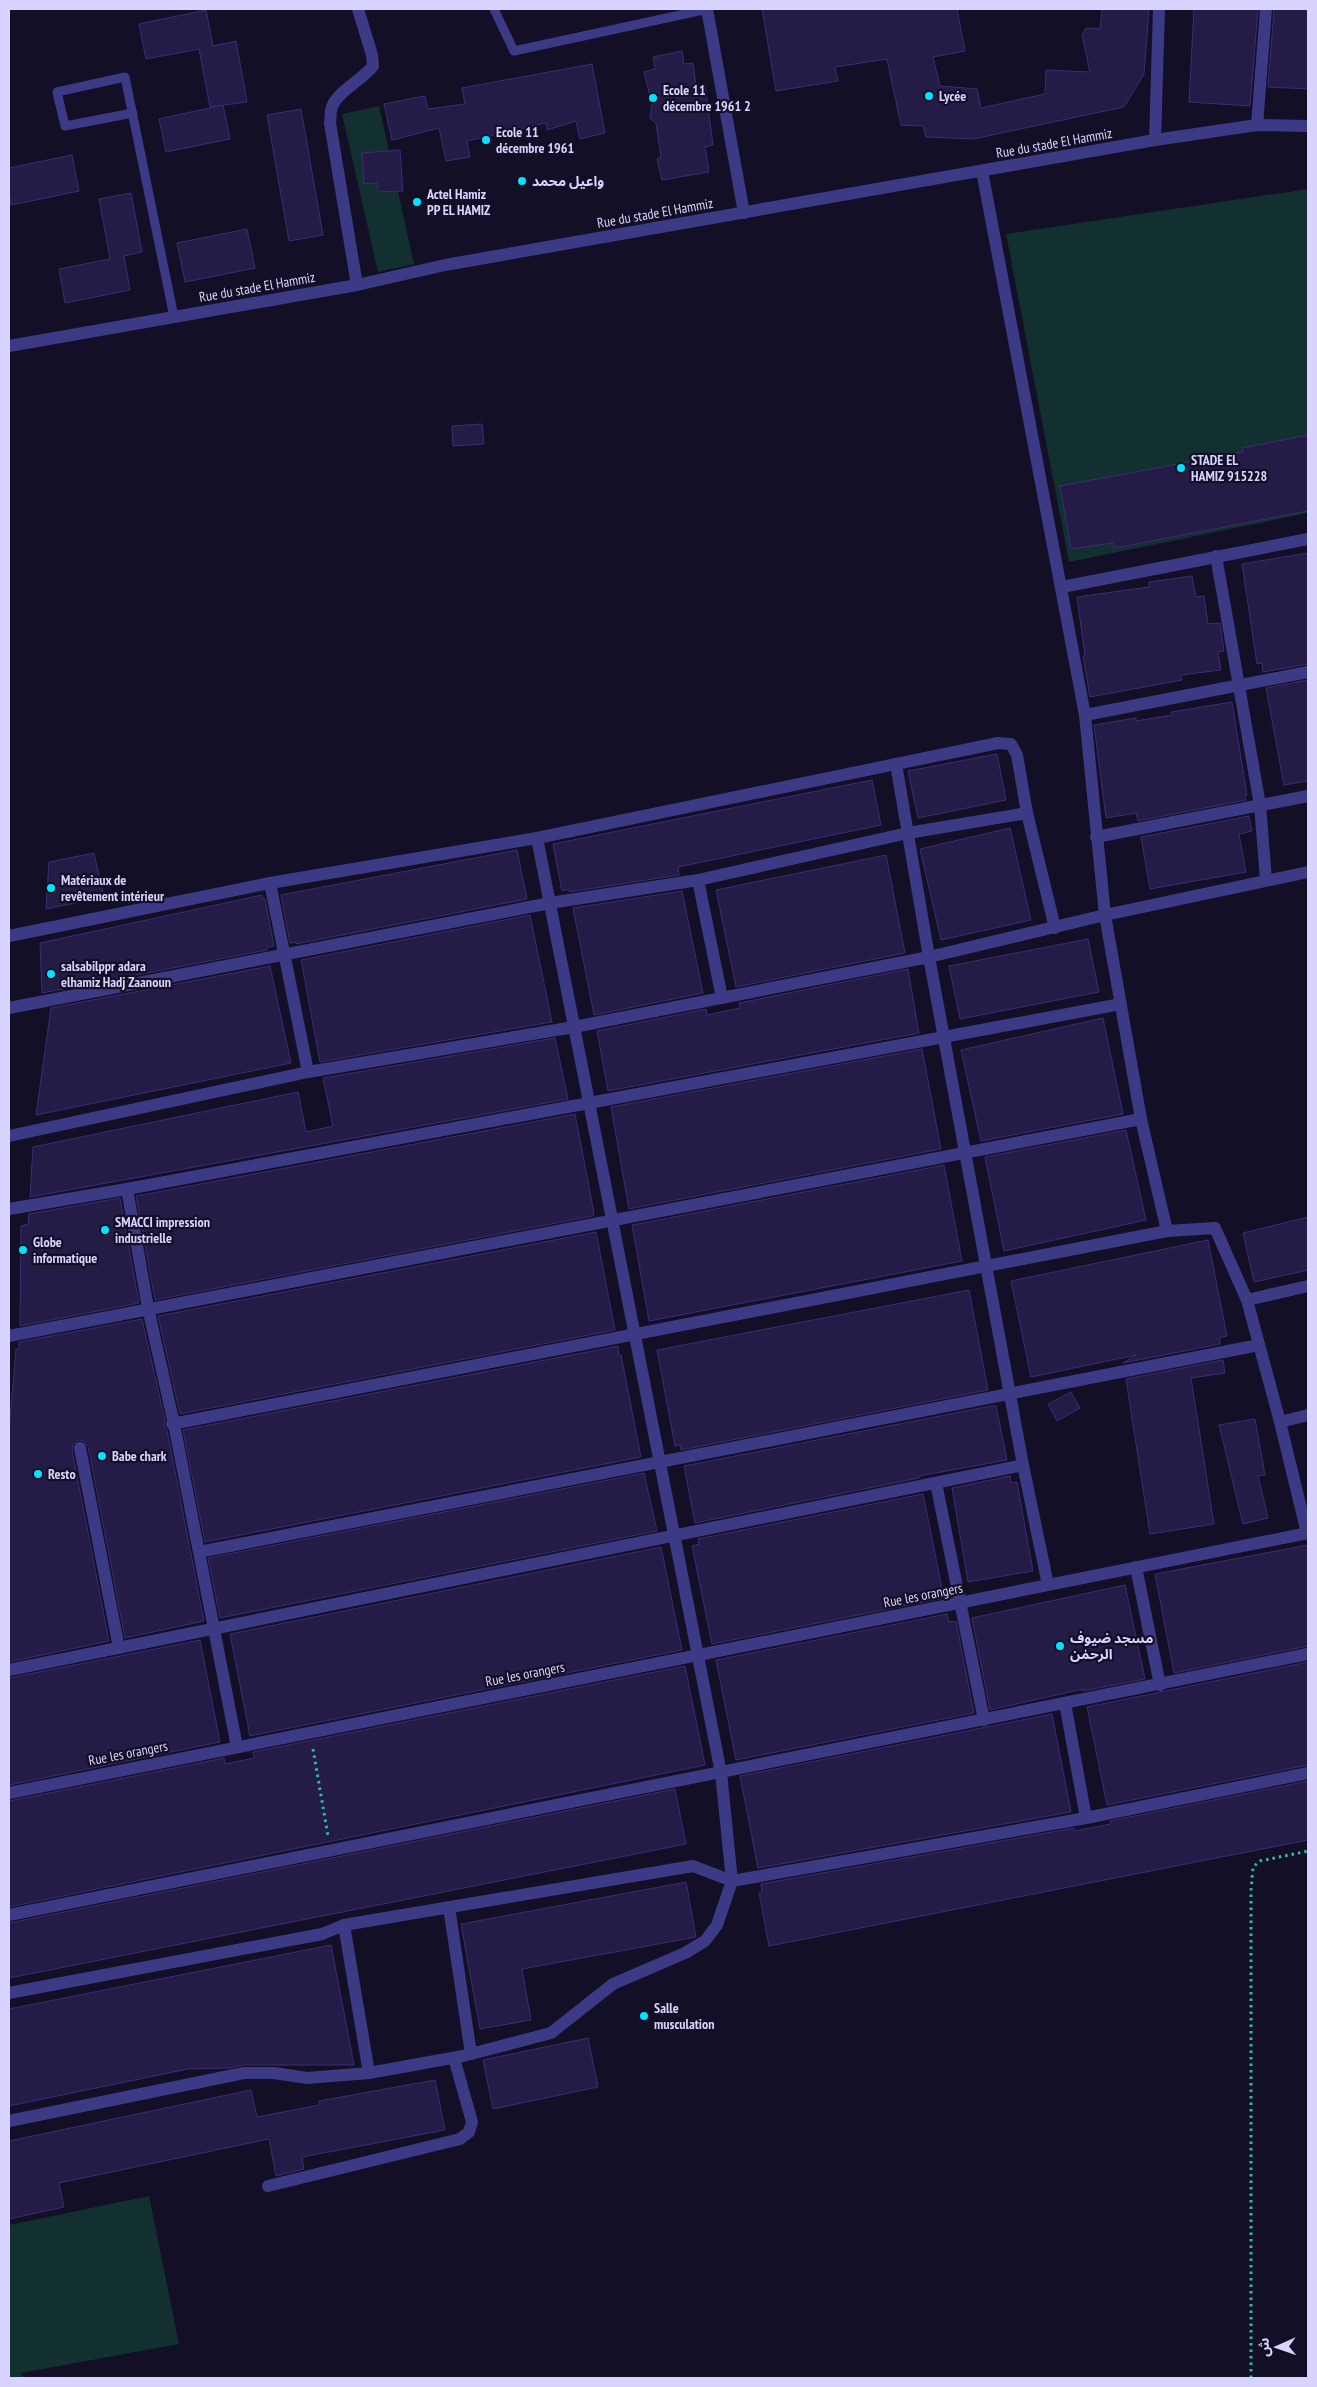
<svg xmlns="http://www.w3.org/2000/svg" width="1317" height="2387" font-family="'PT Sans Narrow','Noto Sans Arabic',sans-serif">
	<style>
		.green { fill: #12302f }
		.building { fill: #241b47; stroke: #3b2d73 }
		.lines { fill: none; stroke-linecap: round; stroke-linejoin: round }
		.path { stroke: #2fb8b0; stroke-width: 3; stroke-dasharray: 2.5 4; stroke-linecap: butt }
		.service { stroke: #3d3a85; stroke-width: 9 }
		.minor { stroke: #3d3a85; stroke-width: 12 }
		.poi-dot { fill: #00e5ff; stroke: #130f26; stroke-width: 2 }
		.labels { text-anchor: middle; stroke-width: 4.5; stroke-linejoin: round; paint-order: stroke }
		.poi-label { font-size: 14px; font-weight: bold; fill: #d9d4ff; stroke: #130f26; text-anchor: start }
		.street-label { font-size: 14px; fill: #d9d4ff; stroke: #130f26 }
	</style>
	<rect width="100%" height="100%" fill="#130f26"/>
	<g class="green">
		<path d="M379 106 414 264 378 272 342 114Z"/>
		<path d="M1308 189V513L1069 562 1006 234Z"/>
		<path d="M149 2196 179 2344 21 2373 24 2378H9V2225Z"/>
	</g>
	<g class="building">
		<path d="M762 9H957L965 51 933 57 940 86 977 89 981 108 1045 94 1046 70 1090 72 1082 35 1086 28 1100 29 1102 9H1149L1144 74 1124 107 973 139 926 137 923 126 901 125 887 59 835 67 838 81 776 91Z"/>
		<path d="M1194 9H1258L1250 106 1189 102Z"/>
		<path d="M1274 9H1308V89L1268 87Z"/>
		<path d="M206 10 213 46 236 41 247 102 210 107 199 49 146 59 139 24Z"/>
		<path d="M682 51 684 64 693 63 696 86 705 84 713 145 705 147 709 172 662 180 657 159 661 157 656 123 650 118 652 104 644 72 655 69 653 57Z"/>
		<path d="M592 64 605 133 580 139 576 121 547 130 546 123 467 141 470 157 446 161 439 128 392 140 384 104 425 96 428 109 465 104 462 88Z"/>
		<path d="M223 105 230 139 166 152 159 119Z"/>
		<path d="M301 109 323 235 289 241 267 115Z"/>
		<path d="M400 150 403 191 378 192 377 183 364 184 362 153Z"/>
		<path d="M72 155 79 191 11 205 9 191V168Z"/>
		<path d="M131 193 142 252 124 256 130 290 65 303 59 269 110 259 99 199Z"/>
		<path d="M247 229 255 268 185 282 177 243Z"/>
		<path d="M482 424 484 444 453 446 452 426Z"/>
		<path d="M1308 435V511L1115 548 1113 543 1071 549 1060 486 1243 452 1242 448Z"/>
		<path d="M1308 553V664L1263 672 1262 663 1257 664 1242 564Z"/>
		<path d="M1192 576 1196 597 1204 596 1208 624 1220 623 1224 651 1218 652 1221 670 1181 675 1182 680 1090 697 1083 656H1085L1077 597 1149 587V582Z"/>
		<path d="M1308 680V781L1284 785 1266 688Z"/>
		<path d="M1232 702 1247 795H1245L1246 800 1138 821 1136 813 1106 818 1094 725 1136 718V721L1172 715 1171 712Z"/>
		<path d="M997 754 1006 800 918 818 908 771Z"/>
		<path d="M872 780 881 825 678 867 679 875 569 892V889L562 891 553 844Z"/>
		<path d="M1249 816 1252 831 1239 834 1246 872 1150 889 1141 837Z"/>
		<path d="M1010 828 1031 920 941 940 920 849Z"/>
		<path d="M517 850 527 899 296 944V942L290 943 281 895Z"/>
		<path d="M94 853 104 897 46 909 49 862Z"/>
		<path d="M886 855 905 953 736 987 716 890Z"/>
		<path d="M682 891 703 993 594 1015 573 908Z"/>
		<path d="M262 895 263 899H265L274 946 266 948 267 950 42 993 40 943Z"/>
		<path d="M530 915 552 1022 320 1062 301 960Z"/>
		<path d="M1088 939 1099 992 960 1019 949 966Z"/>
		<path d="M270 966 291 1063 36 1115 51 1008Z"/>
		<path d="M908 969 919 1033 608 1091 597 1031 706 1009 707 1015 740 1008 739 1003Z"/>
		<path d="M1103 1018 1123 1114 981 1141 961 1050Z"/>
		<path d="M555 1038 568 1099 30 1197 33 1147 298 1092 306 1132 333 1126 323 1078Z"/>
		<path d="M922 1049 941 1149 629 1209 611 1107Z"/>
		<path d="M575 1114 594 1213 593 1216 155 1300 136 1196Z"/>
		<path d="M1126 1130 1146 1220 1004 1251 985 1157Z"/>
		<path d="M944 1165 962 1261 649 1321 632 1225Z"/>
		<path d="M120 1198 139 1303 20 1326 21 1226 28 1224 29 1214Z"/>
		<path d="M1308 1217V1270L1254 1282 1243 1233Z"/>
		<path d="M596 1232 615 1330 180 1414 158 1316Z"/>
		<path d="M1208 1240 1227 1336 1219 1338 1220 1344 1123 1363 1136 1355 1031 1377 1011 1281Z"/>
		<path d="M969 1290 988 1390 681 1450 680 1445 675 1446 657 1350Z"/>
		<path d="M142 1319 165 1420 164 1426 167 1430 204 1621 125 1638 88 1446 83 1441 78 1440 73 1445 72 1450 109 1641 9 1662V1431L16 1349H19V1342Z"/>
		<path d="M618 1346 619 1355H621L641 1457 205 1542 183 1430Z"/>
		<path d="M1223 1360 1225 1373 1191 1378 1214 1524 1150 1534 1126 1379Z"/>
		<path d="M1071 1392 1080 1408 1057 1421 1048 1404Z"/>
		<path d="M991 1406H996L1007 1460 919 1476V1478L695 1523 684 1466Z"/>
		<path d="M1255 1419 1265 1475 1258 1476 1268 1518 1243 1524 1219 1425Z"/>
		<path d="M644 1473 657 1531 220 1618 208 1558Z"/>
		<path d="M1010 1476 1011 1483 1017 1482 1033 1571 968 1582 952 1488Z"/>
		<path d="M923 1494 944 1598 712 1644 692 1546 699 1544 698 1539Z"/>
		<path d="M1308 1545V1646L1174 1673 1155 1574Z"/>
		<path d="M661 1547 682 1650 250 1736 230 1634Z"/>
		<path d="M1125 1585 1145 1679 1083 1691V1689L990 1710 972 1618Z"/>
		<path d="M947 1614 949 1622 956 1621 974 1713 736 1760 716 1660Z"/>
		<path d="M200 1640 220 1742 9 1785V1678Z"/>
		<path d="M1308 1662V1765L1107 1805 1087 1707Z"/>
		<path d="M685 1666 705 1765 9 1907V1801L224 1758 225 1764 254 1758 253 1752Z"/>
		<path d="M1052 1714 1071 1812 758 1868 740 1776Z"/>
		<path d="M1308 1781V1840L769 1946 759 1893 762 1892 761 1884 1074 1828V1831L1111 1824 1110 1821Z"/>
		<path d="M675 1789 686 1844 9 1978V1923Z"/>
		<path d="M686 1882 696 1937 522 1969 531 2020 480 2029 461 1924Z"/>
		<path d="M331 1945 354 2065H244L229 2068 188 2069 9 2106V2009Z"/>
		<path d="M588 2038 598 2087 493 2109 483 2060Z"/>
		<path d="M435 2080 445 2130 302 2157 304 2169 276 2176 269 2139 59 2183 64 2207 9 2219V2141L251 2090 257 2117 319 2105V2101Z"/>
	</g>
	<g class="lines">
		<g class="path">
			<path d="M313 1749 328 1836"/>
			<path d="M1251 2378V1890L1253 1867 1260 1861 1308 1851"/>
		</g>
		<g class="service">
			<path d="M494 9 514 51 708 9"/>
			<path d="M133 113 65 126 57 92 125 77 174 317"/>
		</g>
		<g class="minor">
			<path d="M707 9 744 213"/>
			<path d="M1257 125 1266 9"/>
			<path d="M1155 140 1159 9"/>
			<path d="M982 171 1085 715 1105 915 1308 872"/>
			<path d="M357 285 330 123C331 118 330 111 332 107 337 92 362 80 373 66L372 55 358 9"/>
			<path d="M9 346 357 285 445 265 1155 140 1257 125 1308 126"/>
			<path d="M1216 556 1260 805 1266 880"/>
			<path d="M1062 587 1308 539"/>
			<path d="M1085 715 1308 672"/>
			<path d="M896 764 929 957 1023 1465"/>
			<path d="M1096 837 1308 796"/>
			<path d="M698 880 722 998"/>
			<path d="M270 883 308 1072"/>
			<path d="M9 936 270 883 537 838 998 743 1011 744 1017 755 1027 813 1055 928"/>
			<path d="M9 1008 550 903 698 880 908 833 1027 813"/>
			<path d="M9 1136 308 1072 574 1027 929 957 1105 915 1141 1119 1167 1231 1215 1228 1247 1300 1308 1286"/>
			<path d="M127 1189 148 1308 174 1424 237 1747"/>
			<path d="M9 1209 127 1189 1121 1004"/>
			<path d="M1247 1300 1280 1422 1307 1533"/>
			<path d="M9 1336 1141 1119"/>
			<path d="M1280 1422 1308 1415"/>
			<path d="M172 1424 1167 1231"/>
			<path d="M80 1448 119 1648"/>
			<path d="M936 1483 984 1720"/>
			<path d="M199 1552 1259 1345"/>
			<path d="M1136 1567 1160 1685"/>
			<path d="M9 1670 1023 1465 1048 1585"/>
			<path d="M1065 1703 1086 1818"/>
			<path d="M9 1793 1308 1533"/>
			<path d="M449 1907 471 2054"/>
			<path d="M9 1915 1308 1654"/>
			<path d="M344 1925 369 2073"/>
			<path d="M9 1993 322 1934 344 1925 693 1866 732 1881 1086 1818 1308 1773"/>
			<path d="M9 2121 244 2073H274L307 2078 369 2073 463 2056 551 2033 613 1984 685 1953 705 1941 717 1925 732 1881 721 1773 537 838"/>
			<path d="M268 2186 460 2139 469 2132 472 2122 454 2058"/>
		</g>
	</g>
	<g class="poi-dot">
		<circle cx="929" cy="96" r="5"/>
		<circle cx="653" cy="98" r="5"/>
		<circle cx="486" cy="140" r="5"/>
		<circle cx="522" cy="181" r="5"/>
		<circle cx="417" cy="202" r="5"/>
		<circle cx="1181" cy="468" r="5"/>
		<circle cx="51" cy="888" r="5"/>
		<circle cx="51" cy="974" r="5"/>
		<circle cx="105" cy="1230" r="5"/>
		<circle cx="23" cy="1250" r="5"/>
		<circle cx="102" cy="1456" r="5"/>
		<circle cx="38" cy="1474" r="5"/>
		<circle cx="1060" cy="1646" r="5"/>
		<circle cx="644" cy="2016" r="5"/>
	</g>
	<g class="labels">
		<g class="poi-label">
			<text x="663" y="95">Ecole 11<tspan x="663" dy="16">décembre 1961 2</tspan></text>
			<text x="939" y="101">Lycée</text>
			<text x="496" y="137">Ecole 11<tspan x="496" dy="16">décembre 1961</tspan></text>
			<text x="532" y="186">واعيل محمد</text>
			<text x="427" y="199">Actel Hamiz<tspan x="427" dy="16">PP EL HAMIZ</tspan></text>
			<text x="1191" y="465">STADE EL<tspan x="1191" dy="16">HAMIZ 915228</tspan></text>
			<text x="61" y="885">Matériaux de<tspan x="61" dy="16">revêtement intérieur</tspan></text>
			<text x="61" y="971">salsabilppr adara<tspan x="61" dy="16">elhamiz Hadj Zaanoun</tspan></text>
			<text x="115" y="1227">SMACCI impression<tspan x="115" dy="16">industrielle</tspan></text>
			<text x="33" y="1247">Globe<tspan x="33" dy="16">informatique</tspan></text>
			<text x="112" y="1461">Babe chark</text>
			<text x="48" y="1479">Resto</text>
			<text x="1070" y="1643">مسجد ضيوف<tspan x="1070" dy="16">الرحمٰن</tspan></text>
			<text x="654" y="2013">Salle<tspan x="654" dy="16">musculation</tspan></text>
		</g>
		<g class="street-label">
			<text transform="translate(1054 143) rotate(-10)" y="5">Rue du stade El Hammiz</text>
			<text transform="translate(655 213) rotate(-10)" y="5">Rue du stade El Hammiz</text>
			<text transform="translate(257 287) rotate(-10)" y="5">Rue du stade El Hammiz</text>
			<text transform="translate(923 1595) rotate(-11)" y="5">Rue les orangers</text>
			<text transform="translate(525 1674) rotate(-11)" y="5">Rue les orangers</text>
			<text transform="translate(128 1753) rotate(-11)" y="5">Rue les orangers</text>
		</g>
	</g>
	<rect width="1317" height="2387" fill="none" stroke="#d9d4ff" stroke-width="20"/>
	<g transform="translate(1277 2347) rotate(268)" stroke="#130f26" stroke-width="4" paint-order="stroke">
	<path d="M0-4L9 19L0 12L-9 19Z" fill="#d9d4ff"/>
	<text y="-8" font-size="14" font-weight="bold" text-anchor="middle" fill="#d9d4ff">ش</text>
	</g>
</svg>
